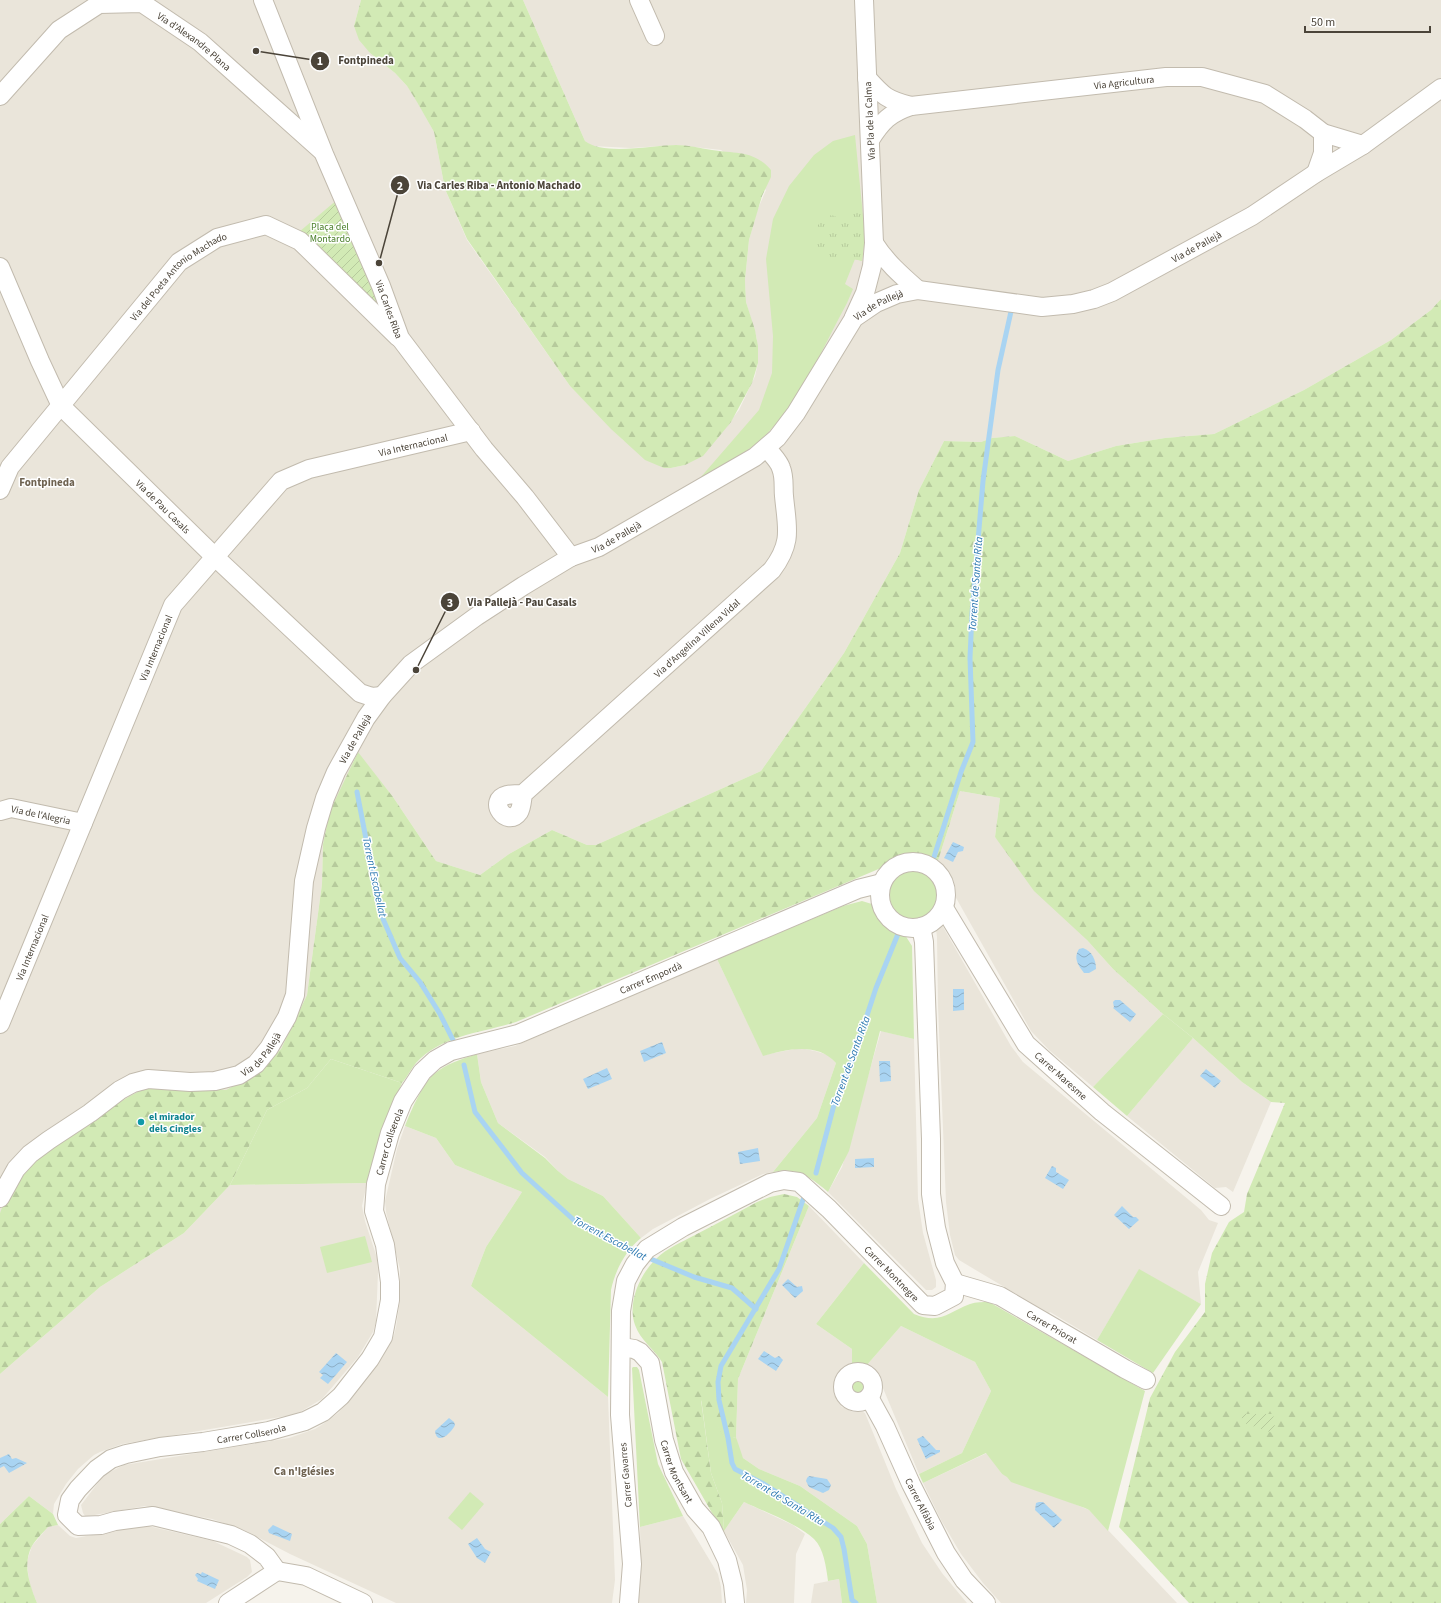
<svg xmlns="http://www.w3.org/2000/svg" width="1441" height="1603" font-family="'Source Sans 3',sans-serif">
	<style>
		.residential { fill: #eae5da }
		.grass { fill: #d2eab5 }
		.forest { fill: url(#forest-firs) }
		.park { fill: url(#park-tufts) }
		.garden { fill: url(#garden-furrows) }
		.water { fill: url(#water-waves) }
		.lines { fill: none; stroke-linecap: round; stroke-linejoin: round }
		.stream { stroke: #a9d4f2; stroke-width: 5 }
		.minor-casing { stroke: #c2bbae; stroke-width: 20 }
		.minor { stroke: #fff; stroke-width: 18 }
		.culture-dot { fill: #0f9aa8; stroke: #fff; stroke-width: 1.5 }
		.labels { text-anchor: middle; stroke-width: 3; stroke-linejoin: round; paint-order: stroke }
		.street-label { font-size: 10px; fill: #4b4439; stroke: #fff }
		.park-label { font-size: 10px; fill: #4a7f2a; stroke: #fff }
		.culture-label { font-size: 10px; font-weight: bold; fill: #0d838f; stroke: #fff; text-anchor: start }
		.neighbourhood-label { font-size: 11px; font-weight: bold; fill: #6e6250; stroke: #fff }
		.water-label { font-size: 11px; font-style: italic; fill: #2e7ab2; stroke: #fff }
		.leader { fill: none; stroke: #4b4439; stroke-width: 1.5 }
		.callout-dot { fill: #4b4439; stroke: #fff; stroke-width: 1.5 }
		.mark-label { font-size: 12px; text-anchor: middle; font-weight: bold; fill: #fff }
		.callout-label { font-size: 11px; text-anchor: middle; font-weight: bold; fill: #4b4439; stroke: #fff; stroke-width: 3; stroke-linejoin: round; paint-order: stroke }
	</style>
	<defs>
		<pattern id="forest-firs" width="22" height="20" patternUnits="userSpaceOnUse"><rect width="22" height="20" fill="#d2eab5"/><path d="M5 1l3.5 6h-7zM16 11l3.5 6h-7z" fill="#b6ca9c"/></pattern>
		<pattern id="park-tufts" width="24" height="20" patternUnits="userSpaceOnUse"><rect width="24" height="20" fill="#d2eab5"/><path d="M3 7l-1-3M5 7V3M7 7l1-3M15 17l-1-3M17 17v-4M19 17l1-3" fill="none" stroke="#b6ca9c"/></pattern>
		<pattern id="garden-furrows" width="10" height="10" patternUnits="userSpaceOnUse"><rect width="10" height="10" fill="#d2eab5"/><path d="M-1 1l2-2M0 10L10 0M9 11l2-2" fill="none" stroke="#b6ca9c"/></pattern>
		<pattern id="water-waves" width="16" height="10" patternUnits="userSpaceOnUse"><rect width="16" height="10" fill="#a9d4f2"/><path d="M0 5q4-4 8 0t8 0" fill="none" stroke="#8caec5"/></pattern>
	</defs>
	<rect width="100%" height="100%" fill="#f6f3ec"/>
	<g class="residential">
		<path d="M0 0H361L354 26 370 53 395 73 407 86 417 101 434 132 445 189 467 240 570 386 623 440 671 468 685 465 713 443 739 410 755 376 758 363 757 339 746 302 745 280 749 240 757 211 766 190 721 150 676 145 631 148 592 146 585 141 523 0H1441V299L1431 310 1391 340 1304 390 1214 434 1165 438 1116 446 1068 461 1015 436 992 438 981 442 944 441 919 490 900 553 844 653 761 771 596 845H587L552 830 509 854 480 875 436 861 393 797 357 752 323 844 322 884 307 995 281 1049 254 1075 226 1090 157 1082 0 1213Z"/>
		<path d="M960 791 1000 798 995 837 1113 969 1163 1014 1093 1087 1049 1050 1031 1031 937 864Z"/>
		<path d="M942 925 1011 1046 1023 1062 1201 1210 1209 1220 1218 1223 1198 1272 1201 1304 1139 1270 1097 1340 1050 1312 1049 1313 984 1275 959 1260 955 1255 950 1235 946 1202 938 1006 937 937 936 929V927Z"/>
		<path d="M717 959 763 1055 800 1048 815 1051 828 1055 836 1063 817 1118 773 1172 763 1174 710 1199 653 1229 641 1238 603 1196 568 1179 558 1171 545 1157 498 1123 481 1082 477 1054 515 1046Z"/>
		<path d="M881 1031 914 1039 918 1199 923 1233 936 1280V1287L932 1290H926L828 1192 842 1167Z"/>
		<path d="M1193 1038 1242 1082 1271 1102 1233 1192 1226 1187 1215 1188 1127 1116Z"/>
		<path d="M405 1126 436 1138 455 1165 522 1192 486 1247 471 1286 608 1397 615 1580 612 1603H396L290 1554 244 1530 212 1519 145 1506 89 1516H85L83 1513 81 1505 104 1475 124 1465 289 1438 315 1429 323 1424 338 1413 355 1393 382 1358 394 1335 396 1327 400 1300V1269L386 1212 385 1201 397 1149Z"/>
		<path d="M367 1183 362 1206 365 1221 377 1258 378 1272 376 1322 373 1332 358 1357 322 1399 300 1412 292 1415 122 1444 100 1452 94 1455 78 1469 66 1484 54 1504 53 1514 29 1496 0 1524V1374L100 1287 184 1233 230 1185Z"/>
		<path d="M809 1206 864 1263 816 1324 852 1349V1366L843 1370 835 1380 834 1389 838 1402 842 1407 853 1412H863L865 1413 896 1489 922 1543 942 1573 967 1603H877L867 1544 857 1526 800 1486 759 1469 743 1458 740 1453 736 1437 738 1379Z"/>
		<path d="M901 1326 975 1362 991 1391 962 1453 919 1474 880 1381 873 1370 866 1366Z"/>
		<path d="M987 1453 1002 1474 1089 1510 1177 1603H1001L983 1583 961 1554 941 1520 923 1483Z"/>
		<path d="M744 1502 793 1525 805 1534 796 1554 794 1603H746L747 1590 743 1565 724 1531Z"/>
		<path d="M683 1516 718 1574 721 1587 722 1603H638L641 1572 640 1527Z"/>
		<path d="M58 1525 70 1536 76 1538 144 1525 213 1541 247 1557 250 1560 252 1572 247 1577 206 1603H37L29 1583 27 1561 32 1546 48 1527Z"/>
		<path d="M839 1579 842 1603H811L814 1584Z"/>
	</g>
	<g class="grass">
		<path d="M855 135 865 236 862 261 855 259 845 284 853 289 847 303C822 349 798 408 757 443 740 457 719 467 700 478L759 410 772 373 773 336 766 259 773 219 789 186 814 155 833 141Z"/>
		<circle cx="913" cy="895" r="27"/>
		<path d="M862 901 875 905 887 923 905 935 912 946 914 1039 880 1031 849 1151 828 1192C812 1178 796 1166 773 1172L817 1118 836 1063C818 1042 787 1049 763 1056L717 959 843 906Z"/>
		<path d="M1163 1014 1193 1038 1127 1116 1093 1087Z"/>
		<path d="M477 1054 481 1082 498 1123 545 1158 558 1171 568 1179 603 1196 641 1238C625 1251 615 1271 611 1290L608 1397 471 1286 486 1247 522 1192 455 1165 436 1138 405 1126C410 1113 422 1085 433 1075 445 1064 462 1059 477 1054Z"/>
		<path d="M331 1059 402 1083 382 1130 367 1183 230 1185 267 1110 307 1088Z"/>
		<path d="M365 1236 372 1262 327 1273 320 1247Z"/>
		<path d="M864 1263 914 1314C941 1325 948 1312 970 1304 976 1302 983 1302 989 1302L1145 1391 1108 1531 1089 1510 1085 1508 1011 1482 1007 1477 1002 1474 986 1453 923 1483 919 1474 962 1453 991 1391 975 1362 901 1326 866 1366 862 1364 852 1366V1349L816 1324Z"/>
		<path d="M1139 1269 1201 1304 1153 1373 1097 1340Z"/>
		<path d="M633 1367H637L639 1370 658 1464 683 1516 640 1527 632 1368Z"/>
		<circle cx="857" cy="1387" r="10"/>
		<path d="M701 1398 726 1439 736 1437 743 1458 759 1469 800 1486 857 1526 867 1544 877 1603H842L839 1579 828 1581C826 1567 824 1549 814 1539 798 1524 765 1512 744 1502L724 1531 722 1503 711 1473Z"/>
		<path d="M470 1492 484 1504 462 1530 448 1518Z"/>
	</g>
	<g class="forest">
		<path d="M361 0H523L585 141C604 156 653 145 676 145 688 145 700 148 712 150 736 154 754 150 771 170V177L762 196 749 240 745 280 746 302 755 330 758 346V363L752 383 731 422 703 456 685 465 671 468H664L645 460 611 429 570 386 467 239 445 189 434 132 417 102 407 86 395 73 370 53 359 40 354 26Z"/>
		<path d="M1441 299V1603H1189L1119 1527 1150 1398 1175 1352 1205 1312V1284L1212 1253 1229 1222 1244 1212 1247 1194 1285 1103 1271 1102 1242 1082 1193 1038 1163 1014 1113 969 1087 940 1034 891 995 837 1000 798 960 791 937 864C923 845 896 860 881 868L516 1022C482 1033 442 1035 416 1063 411 1069 407 1077 402 1083L331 1059 307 1088 267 1110 230 1185 184 1233 100 1287 0 1374V1213L16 1170 66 1135 130 1096 157 1082 226 1090 254 1075 281 1049 307 995 322 884 323 844 330 811 358 752 393 797 436 861 480 875 509 854 552 830 587 845H596L761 771 844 653 900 553 919 490 944 441 981 442 992 438 1015 436 1068 461 1116 446 1165 438 1214 434 1304 390 1391 340 1431 310Z"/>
		<path d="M784 1194 797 1197 809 1206 738 1379 736 1437 726 1440 701 1400 711 1473 722 1503 724 1531 723 1532 681 1459 662 1362C654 1349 640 1340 635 1325 627 1303 640 1274 656 1259 667 1248 682 1242 695 1235 716 1224 737 1213 757 1202L770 1197Z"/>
		<path d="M29 1496 53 1514 58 1525 48 1527C43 1533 36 1539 32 1546 22 1565 30 1585 37 1603H0V1524Z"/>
	</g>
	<path class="park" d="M862 212 865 236 862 261C850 257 832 262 822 254 806 243 816 218 832 215 845 222 850 213 862 212Z"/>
	<g class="garden">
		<path d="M338 199 379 299 376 303 370 299 338 265 299 232Z"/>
		<path d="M1240 1414H1273L1276 1434 1244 1423Z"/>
	</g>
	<g class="water">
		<path d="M953 842 964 847 963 851 958 852 953 862 944 858Z"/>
		<path d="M1083 948C1092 951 1096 960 1096 969L1089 973H1084C1078 965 1073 958 1079 949Z"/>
		<path d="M953 989H964V1010L953 1011Z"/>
		<path d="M1115 1000H1120L1136 1014 1130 1022 1113 1008 1114 1007 1113 1002Z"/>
		<path d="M662 1042 666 1053 644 1062 640 1051Z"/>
		<path d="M879 1061H890L891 1081 880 1082Z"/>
		<path d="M607 1068 612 1079 588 1089 583 1079Z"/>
		<path d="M1206 1069 1221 1081 1215 1088 1200 1076Z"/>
		<path d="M758 1148 760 1161 740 1164 738 1152Z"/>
		<path d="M874 1158V1167L855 1168V1159Z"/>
		<path d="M1052 1166 1056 1168V1172L1069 1180 1063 1189 1045 1178Z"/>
		<path d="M1122 1206 1133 1217H1136L1139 1220 1129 1229 1114 1215Z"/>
		<path d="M788 1279 797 1287 802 1286 803 1291 795 1298 782 1285Z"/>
		<path d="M764 1351 775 1358 779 1356 783 1360 776 1371 758 1359Z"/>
		<path d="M336 1353 347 1362 328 1384 320 1378 323 1375 319 1372Z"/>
		<path d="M449 1418 454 1422 455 1425C452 1432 437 1447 435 1431Z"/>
		<path d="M923 1436 936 1450H940V1452L926 1459 917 1439Z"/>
		<path d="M9 1454 12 1459 16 1458 27 1463 9 1473 4 1466 0 1468V1458Z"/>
		<path d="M809 1476 827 1479 831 1485 829 1490 823 1493 809 1487 806 1481 807 1478Z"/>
		<path d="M1039 1502H1043L1062 1520 1054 1528 1035 1510 1036 1503Z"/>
		<path d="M273 1525 292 1534 290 1541 269 1533 268 1530Z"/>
		<path d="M477 1538 485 1549 491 1552 485 1563 477 1558 468 1544Z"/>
		<path d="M202 1572 219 1580 215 1589 197 1581 198 1579 195 1575 197 1573 201 1574Z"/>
	</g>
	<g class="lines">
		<g class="stream">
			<path d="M357 792 380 912 400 958 420 982 440 1014 453 1040"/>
			<path d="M934 857 961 772 973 742 970 658 972 613 983 481 998 370 1012 307"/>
			<path d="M464 1065 475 1112 522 1173 576 1222 639 1253"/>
			<path d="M816 1173 835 1101 851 1064 876 988 900 929"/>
			<path d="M805 1194 779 1269 721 1366 718 1382 719 1400 728 1438 732 1463 735 1469 764 1484 833 1528 841 1537 844 1549 852 1600 856 1603"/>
			<path d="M646 1257 694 1277 732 1288 756 1309"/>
		</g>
		<defs>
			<g id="minor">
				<path id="s1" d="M263 0 324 154 381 286 400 338 484 449 525 497 571 557"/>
				<path d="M639 0 655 36"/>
				<path d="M867 78C883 96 887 100 911 106"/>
				<path id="s2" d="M0 96 59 30 99 4 142 3 200 42 321 150"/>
				<path id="s3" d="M870 140C882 121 890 113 911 106L1166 77H1202L1265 94 1305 119 1323 133 1363 145"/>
				<path d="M1316 173 1323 153V133"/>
				<path d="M874 243C886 262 901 275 918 290"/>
				<path id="s4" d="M0 267 40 361 61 406 215 557 360 693 372 697 382 696"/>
				<path d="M854 317 865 293 872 266 874 243 864 0"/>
				<path id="s5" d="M0 490 10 467 179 262 217 238 266 225 300 241 398 337"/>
				<path id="s6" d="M523 794C522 799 522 807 519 812 507 829 486 800 507 795 512 794 518 794 523 794L772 570C793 542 787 528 784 496 783 487 785 478 781 468 779 461 771 454 767 448"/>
				<path id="s7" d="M0 811 11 808 83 823"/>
				<circle cx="913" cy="895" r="33"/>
				<path id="s8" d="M944 908 1026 1044 1102 1112 1221 1206"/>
				<path id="s9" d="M0 1024 173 605 281 481 309 469 471 431"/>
				<path id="s10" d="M0 1198 16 1169 30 1154 49 1140 90 1113 120 1090 133 1083 148 1079 190 1082 215 1081 239 1075 256 1064 269 1048 287 1017 295 995 304 881 316 828 325 798 336 772 366 718 382 696 411 664 477 616 523 586 571 557 599 547 755 457 777 438 796 413 854 318 876 303 897 294 918 290 1042 307 1073 304 1094 299 1112 292 1252 216 1316 173 1363 145 1441 88"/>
				<path id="s11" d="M955 1283 1000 1296 1125 1369 1146 1380"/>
				<path id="s12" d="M622 1347 634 1349 640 1352 650 1363 664 1440 674 1472 695 1509 711 1527 727 1560 733 1584 735 1603"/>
				<circle cx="858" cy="1387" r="15"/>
				<path id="s13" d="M869 1397 885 1426 911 1484 946 1553 964 1580 986 1603"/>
				<path id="s14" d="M277 1571 267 1557 250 1544 231 1535 153 1516 115 1521 101 1525 78 1526 67 1515 70 1500 78 1489 97 1469 111 1459 126 1454 160 1447 203 1442 269 1431 305 1421 323 1412 341 1396 370 1359 383 1337 390 1300V1282L385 1245 374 1211 376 1184 390 1133 403 1101 422 1072 435 1060 451 1051 518 1034 858 889 882 883"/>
				<path d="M277 1571 306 1576 363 1603"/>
				<path d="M228 1603 277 1571"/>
				<path id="s15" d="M629 1603 632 1564 620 1415 621 1311 626 1281 635 1264 647 1249 683 1227 770 1183 784 1180 799 1182 829 1209 923 1305 935 1306 954 1296 955 1283 945 1263 936 1228 931 1194V1139L924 942 921 927"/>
			</g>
		</defs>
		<use href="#minor" class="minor-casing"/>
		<use href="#minor" class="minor"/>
	</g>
	<circle class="culture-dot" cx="141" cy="1122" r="4"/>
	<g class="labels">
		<g class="street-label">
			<text dy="4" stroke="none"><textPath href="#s2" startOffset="244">Via d'Alexandre Plana</textPath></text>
			<text dy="4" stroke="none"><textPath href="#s3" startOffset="269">Via Agricultura</textPath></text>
			<text transform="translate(869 121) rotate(-93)" y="4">Via Pla de la Calma</text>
			<text dy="4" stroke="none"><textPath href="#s10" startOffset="1685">Via de Pallejà</textPath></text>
			<text dy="4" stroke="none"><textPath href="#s5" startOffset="281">Via del Poeta Antonio Machado</textPath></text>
			<text dy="4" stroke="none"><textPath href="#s10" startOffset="1349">Via de Pallejà</textPath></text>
			<text dy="4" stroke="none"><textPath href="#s1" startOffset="334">Via Carles Riba</textPath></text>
			<text dy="4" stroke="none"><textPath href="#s9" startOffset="755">Via Internacional</textPath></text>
			<text dy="4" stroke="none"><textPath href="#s4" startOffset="295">Via de Pau Casals</textPath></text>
			<text dy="4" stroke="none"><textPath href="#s10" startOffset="989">Via de Pallejà</textPath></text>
			<text dy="4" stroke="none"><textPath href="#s6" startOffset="312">Via d'Angelina Villena Vidal</textPath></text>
			<text dy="4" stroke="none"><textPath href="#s9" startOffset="407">Via Internacional</textPath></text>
			<text dy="4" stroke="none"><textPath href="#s10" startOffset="653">Via de Pallejà</textPath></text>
			<text dy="4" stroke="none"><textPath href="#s7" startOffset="42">Via de l'Alegria</textPath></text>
			<text dy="4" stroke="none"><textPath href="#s9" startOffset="83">Via Internacional</textPath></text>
			<text dy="4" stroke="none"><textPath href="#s14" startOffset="1147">Carrer Empordà</textPath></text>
			<text dy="4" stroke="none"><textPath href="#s10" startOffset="317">Via de Pallejà</textPath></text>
			<text dy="4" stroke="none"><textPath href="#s8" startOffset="206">Carrer Maresme</textPath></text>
			<text dy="4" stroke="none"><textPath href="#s14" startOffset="820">Carrer Collserola</textPath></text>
			<text dy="4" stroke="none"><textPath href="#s15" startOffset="661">Carrer Montnegre</textPath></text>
			<text dy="4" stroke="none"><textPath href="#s11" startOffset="107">Carrer Priorat</textPath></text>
			<text dy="4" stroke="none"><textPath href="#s14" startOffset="448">Carrer Collserola</textPath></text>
			<text dy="4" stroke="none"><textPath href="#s12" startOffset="146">Carrer Montsant</textPath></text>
			<text transform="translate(625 1475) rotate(-95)" y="4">Carrer Gavarres</text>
			<text dy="4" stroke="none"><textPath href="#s13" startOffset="119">Carrer Alfàbia</textPath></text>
		</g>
		<g class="park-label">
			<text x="330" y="230">Plaça del<tspan x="330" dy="12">Montardo</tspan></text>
		</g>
		<g class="culture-label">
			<text x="149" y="1120">el mirador<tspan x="149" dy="12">dels Cingles</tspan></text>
		</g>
		<g class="neighbourhood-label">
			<text x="47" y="486">Fontpineda</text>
			<text x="304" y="1475">Ca n'Iglésies</text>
		</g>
		<g class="water-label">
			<text transform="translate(975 584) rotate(-86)" y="4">Torrent de Santa Rita</text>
			<text transform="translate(375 877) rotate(78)" y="4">Torrent Escabellat</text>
			<text transform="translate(850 1061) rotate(-70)" y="4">Torrent de Santa Rita</text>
			<text transform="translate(610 1238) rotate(28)" y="4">Torrent Escabellat</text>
			<text transform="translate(783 1498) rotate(31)" y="4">Torrent de Santa Rita</text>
		</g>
	</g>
	<path class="leader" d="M256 51L320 61M379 263L400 185M416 670L450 602"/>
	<g class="callout-dot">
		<circle cx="256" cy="51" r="4"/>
		<circle cx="379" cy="263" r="4"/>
		<circle cx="416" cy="670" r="4"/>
		<circle cx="320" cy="61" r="10"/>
		<circle cx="400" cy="185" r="10"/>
		<circle cx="450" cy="602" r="10"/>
	</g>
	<g class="mark-label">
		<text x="320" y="65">1</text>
		<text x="400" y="190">2</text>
		<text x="450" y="607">3</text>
	</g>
	<g class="callout-label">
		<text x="366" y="64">Fontpineda</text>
		<text x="499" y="189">Via Carles Riba - Antonio Machado</text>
		<text x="522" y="606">Via Pallejà - Pau Casals</text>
	</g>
	<path d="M1305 26v6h125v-6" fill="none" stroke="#4b4439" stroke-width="2"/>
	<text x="1311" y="26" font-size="12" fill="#4b4439" stroke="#ffffff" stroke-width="3" paint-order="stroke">50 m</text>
</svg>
